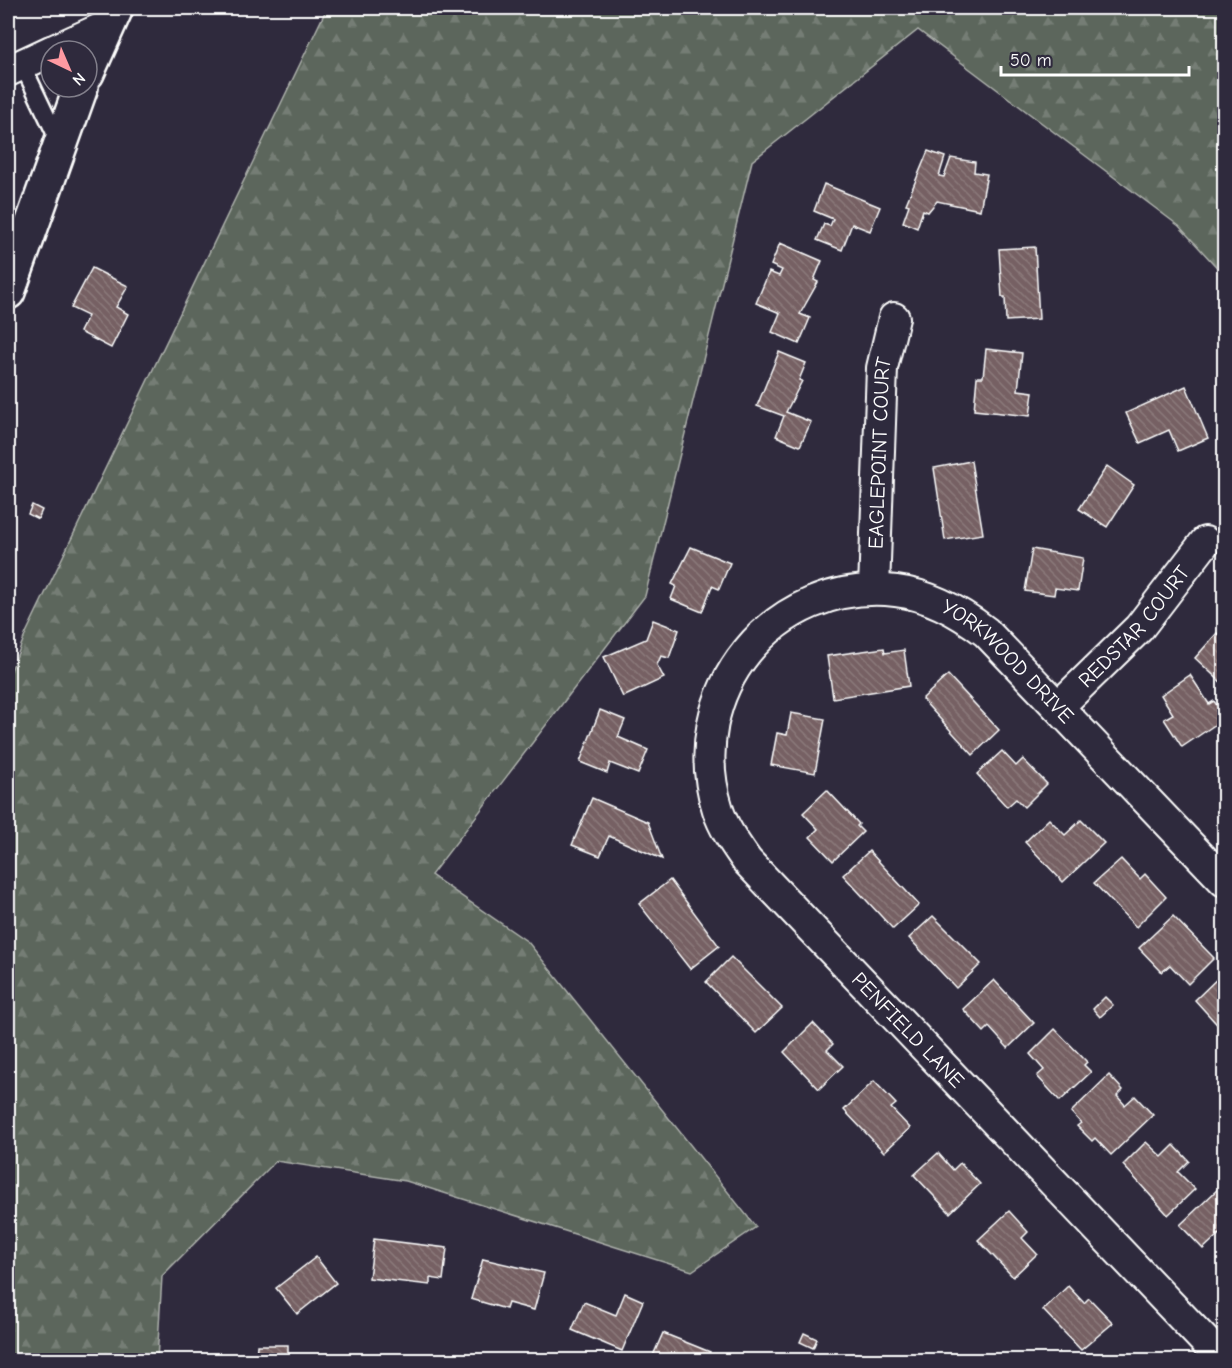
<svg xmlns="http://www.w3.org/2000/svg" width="1232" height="1368" font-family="'Comic Neue',sans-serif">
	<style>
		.forest { fill: url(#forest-firs); stroke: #aeb2ad; stroke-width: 1.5 }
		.building { fill: url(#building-back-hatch); stroke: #fff; stroke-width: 1.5 }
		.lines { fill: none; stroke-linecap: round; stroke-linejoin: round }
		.service-casing { stroke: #fff; stroke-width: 20 }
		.minor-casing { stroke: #fff; stroke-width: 34 }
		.tertiary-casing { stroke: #fff; stroke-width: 38 }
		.service { stroke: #2f2a3d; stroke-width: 15 }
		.minor { stroke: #2f2a3d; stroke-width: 30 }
		.tertiary { stroke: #2f2a3d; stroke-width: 33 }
		.labels { text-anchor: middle; stroke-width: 4.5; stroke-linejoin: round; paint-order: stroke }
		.street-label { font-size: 21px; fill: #fff; stroke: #2f2a3d }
	</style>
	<defs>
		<pattern id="forest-firs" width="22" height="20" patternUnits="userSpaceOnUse" patternTransform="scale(1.5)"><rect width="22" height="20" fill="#5c665b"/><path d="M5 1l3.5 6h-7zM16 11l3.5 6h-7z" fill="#747d74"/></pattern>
		<pattern id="building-back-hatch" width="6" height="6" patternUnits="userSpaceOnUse" patternTransform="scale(1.5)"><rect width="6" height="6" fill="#766163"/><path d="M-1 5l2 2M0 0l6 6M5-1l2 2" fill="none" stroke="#8b797a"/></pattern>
	</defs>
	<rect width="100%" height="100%" fill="#2f2a3d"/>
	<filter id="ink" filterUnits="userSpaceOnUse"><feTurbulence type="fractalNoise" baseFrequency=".0167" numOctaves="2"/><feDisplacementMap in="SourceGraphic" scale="12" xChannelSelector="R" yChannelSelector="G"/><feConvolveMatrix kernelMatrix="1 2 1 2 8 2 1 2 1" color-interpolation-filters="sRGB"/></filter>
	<g filter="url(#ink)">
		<path class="forest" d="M327 8H1224V275L1179 226 918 30 752 161 645 596 431 875 528 942 756 1227 692 1271 406 1181 276 1161 162 1276 157 1360H8V678L26 633Z"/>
		<g class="building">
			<path d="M928 151 945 157 939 176 944 177 951 158 975 162 974 172 987 174 980 210 937 201 928 212 923 210 917 228 903 222 909 205 906 204Z"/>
			<path d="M824 184 880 207 870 231 852 224 842 250 817 240 824 224 830 226 833 219 814 211Z"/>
			<path d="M780 243 822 261 814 280 818 282 800 314 810 318 799 344 772 332 780 313 756 303 769 272 779 276 782 270 771 265Z"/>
			<path d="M1035 247 1039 319 1006 321 1005 297H1002L999 249Z"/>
			<path d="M92 268 128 286 116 307 128 314 111 348 80 332 88 316 71 308Z"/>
			<path d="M986 349 1022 353 1018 390 1033 392 1030 416 974 410 977 377H983Z"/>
			<path d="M779 352 806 363 799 380 802 381 786 412 811 422 800 446 776 436 784 416 757 406Z"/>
			<path d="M1186 386 1208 438 1178 451 1169 430 1140 443 1126 413Z"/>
			<path d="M971 461 983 534 945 540 934 468Z"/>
			<path d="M1107 466 1134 485 1107 527 1079 509Z"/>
			<path d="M32 505 42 510 38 519 28 514Z"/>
			<path d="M691 547 730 563 719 589 712 586 702 612 671 599 676 586 672 584Z"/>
			<path d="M1032 549 1083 558 1078 591 1055 588 1054 595 1025 591Z"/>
			<path d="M653 620 679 630 669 658 661 656 657 665 664 678 623 697 604 657 646 639Z"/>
			<path d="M1217 633 1224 639V685L1195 658Z"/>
			<path d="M884 648 885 653 904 650 909 686 833 698 827 656Z"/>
			<path d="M948 675 999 730 973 755 922 699Z"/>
			<path d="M1190 675 1209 704 1214 701 1224 716 1217 720 1219 722 1182 747 1164 719 1173 714 1161 695Z"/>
			<path d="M600 710 625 720 618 737 648 750 638 774 610 763 607 773 580 762Z"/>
			<path d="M791 713 825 719 815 773 771 765 777 733 787 735Z"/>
			<path d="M1002 751 1016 766 1023 759 1047 784 1024 807 1016 799 1007 807 977 774Z"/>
			<path d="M827 790 859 824 857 826 863 832 833 861 810 837 818 829 803 813Z"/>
			<path d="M592 798 648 822 662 859 609 836 600 856 572 845Z"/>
			<path d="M1049 819 1065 835 1081 820 1104 843 1063 882 1025 842Z"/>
			<path d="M869 851 919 905 893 929 843 875Z"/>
			<path d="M1121 859 1140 879 1145 874 1166 897 1136 927 1094 883Z"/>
			<path d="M670 880 719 946 690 969 639 904Z"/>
			<path d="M933 916 981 964 956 988 909 938Z"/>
			<path d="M1173 916 1214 958 1188 984 1170 965 1162 972 1139 948Z"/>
			<path d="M731 957 782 1008 756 1033 706 982Z"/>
			<path d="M1224 972V1032L1195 1000Z"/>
			<path d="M994 980 1034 1023 1008 1048 989 1027 984 1032 963 1009Z"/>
			<path d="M1105 997 1113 1005 1100 1017 1093 1009Z"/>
			<path d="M813 1023 833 1044 827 1050 843 1066 819 1089 784 1052Z"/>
			<path d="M1055 1029 1087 1062 1084 1065 1091 1072 1060 1101 1037 1076 1044 1070 1030 1054Z"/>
			<path d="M1109 1075 1123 1090 1117 1096 1125 1105 1135 1096 1153 1115 1111 1155 1095 1138 1092 1141 1077 1126 1081 1123 1071 1112Z"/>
			<path d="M874 1081 896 1104 891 1108 910 1128 884 1152 844 1110Z"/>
			<path d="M1146 1142 1162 1157 1174 1145 1189 1161 1178 1172 1195 1189 1168 1215 1123 1165Z"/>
			<path d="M938 1153 953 1170 960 1163 980 1184 950 1213 914 1175Z"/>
			<path d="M1220 1187 1224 1192V1240L1219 1234 1203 1249 1180 1225Z"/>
			<path d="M1009 1211 1028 1232 1022 1238 1037 1254 1013 1277 978 1240Z"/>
			<path d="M374 1239 447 1248 443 1280 430 1278V1285L369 1278Z"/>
			<path d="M316 1257 336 1283 297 1314 276 1288Z"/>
			<path d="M483 1259 544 1273 534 1310 508 1303 506 1309 471 1299Z"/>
			<path d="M1068 1286 1084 1303 1089 1298 1113 1323 1081 1350 1043 1310Z"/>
			<path d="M625 1293 643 1301 622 1351 572 1330 584 1302 616 1315Z"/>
			<path d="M663 1333 710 1352 706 1360H651Z"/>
			<path d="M804 1333 817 1339 813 1348 800 1342Z"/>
			<path d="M257 1345H288V1360H256Z"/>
		</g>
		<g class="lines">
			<defs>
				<path id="service" d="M22 64 58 140"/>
				<g id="minor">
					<path d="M52 51 107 26"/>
					<path d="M8 71 51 51"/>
					<path id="s1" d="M874 589 882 368 894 318"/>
					<path id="s2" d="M1058 707 1139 628 1205 542"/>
					<path id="s3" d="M1223 1360 747 861C736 845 724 829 718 810 680 693 774 577 896 591 930 595 960 612 986 632L1224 881"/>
				</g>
				<g id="tertiary">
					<path d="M87 73 116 8"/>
					<path d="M8 292 81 87"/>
				</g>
			</defs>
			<use href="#service" class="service-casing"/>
			<use href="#minor" class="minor-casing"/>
			<use href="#tertiary" class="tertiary-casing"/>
			<use href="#service" class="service"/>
			<use href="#minor" class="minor"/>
			<use href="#tertiary" class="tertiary"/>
		</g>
	</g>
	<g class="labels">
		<g class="street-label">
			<text dy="7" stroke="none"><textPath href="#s1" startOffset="136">EAGLEPOINT COURT</textPath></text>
			<text dy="7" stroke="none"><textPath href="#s2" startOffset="111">REDSTAR COURT</textPath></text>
			<text dy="7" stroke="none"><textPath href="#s3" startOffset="1220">YORKWOOD DRIVE</textPath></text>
			<text transform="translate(908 1030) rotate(46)" y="7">PENFIELD LANE</text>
		</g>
	</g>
	<rect width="1232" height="1368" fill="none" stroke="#2f2a3d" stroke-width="30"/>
	<rect x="15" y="15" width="1202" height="1338" fill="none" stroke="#fff" stroke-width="2" filter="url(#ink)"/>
	<g transform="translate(69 69) rotate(136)"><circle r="28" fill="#2f2a3d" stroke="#827f8b" stroke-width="1.5"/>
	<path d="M0-4.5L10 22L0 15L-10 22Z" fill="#ff9aa2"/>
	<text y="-9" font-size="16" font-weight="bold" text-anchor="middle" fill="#ffffff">N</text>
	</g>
	<path d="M1001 66v9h188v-9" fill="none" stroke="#ffffff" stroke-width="3"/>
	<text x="1010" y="66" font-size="18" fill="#ffffff" stroke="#2f2a3d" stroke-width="4.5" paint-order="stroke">50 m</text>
</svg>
